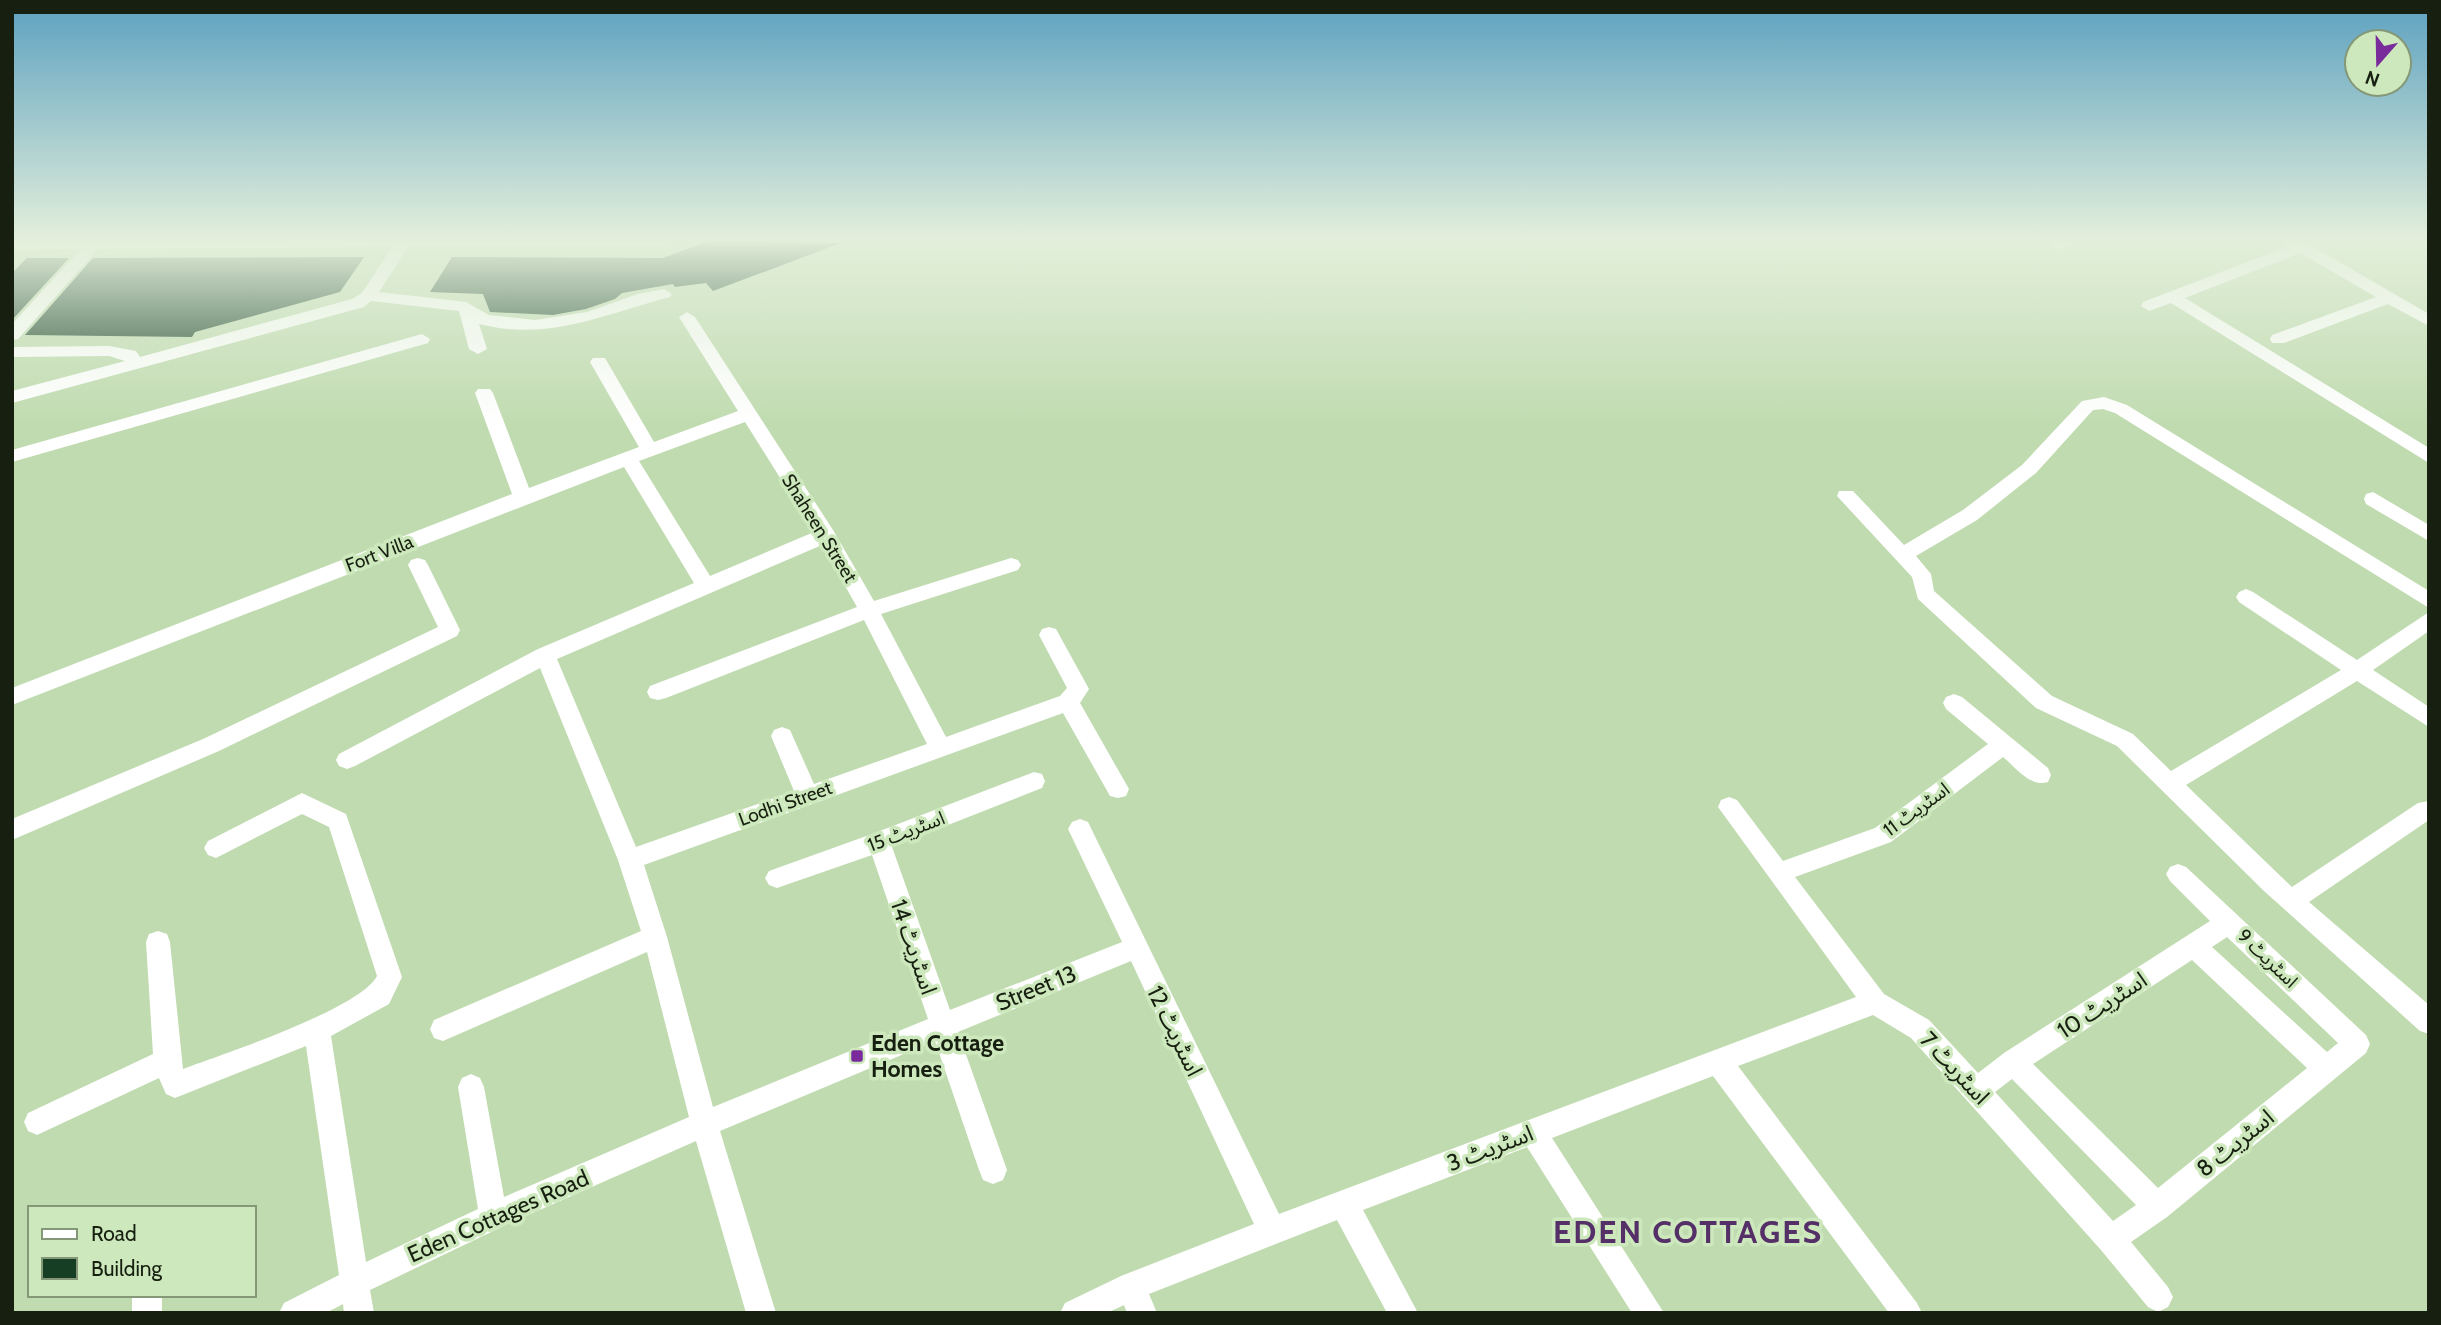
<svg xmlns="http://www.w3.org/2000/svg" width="2441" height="1325" font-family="Cabin,'Noto Sans Arabic',sans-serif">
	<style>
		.building { fill: #153e25 }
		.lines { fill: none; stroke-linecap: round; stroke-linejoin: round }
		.street { fill: #fff; fill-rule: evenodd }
		.poi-dot { fill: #792a9b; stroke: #cde8bc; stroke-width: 2.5 }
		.labels { text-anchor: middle; stroke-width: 7; stroke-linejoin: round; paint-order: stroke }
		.street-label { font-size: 19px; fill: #172010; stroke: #cde8bc }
		.near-street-label { font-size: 23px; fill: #172010; stroke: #cde8bc }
		.near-poi-label { font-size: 23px; font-weight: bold; fill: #172010; stroke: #cde8bc; text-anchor: start }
		.near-district-label { font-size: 32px; font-weight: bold; letter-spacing: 2px; fill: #552f67; stroke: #cde8bc }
	</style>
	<rect width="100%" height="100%" fill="#c0dbb0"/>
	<g class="building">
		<path d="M709 241 841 243 713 291 706 283 675 287 673 284 622 293 615 299 586 309 553 315 490 312 483 294 430 292 452 257 663 258Z"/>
		<path d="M364 257 340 292 195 332 192 337 25 335 93 258Z"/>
		<path d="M27 258H69L12 320V273Z"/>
	</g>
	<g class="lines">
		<g class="street">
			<path d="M12 241H670L662 246 408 247 379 292 466 302 489 315 535 320 587 312 638 294 664 289 672 294 670 297C604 314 549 342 479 324L487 349 478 354 469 349 459 311 371 301 364 307 12 403V391L125 361 109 356 12 357V347L109 346 136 351 140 357 352 299 362 293 392 247 98 249 18 339 12 340V324L81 249 12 250Z"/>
			<path d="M2054 241H2076L2058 250 2050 245Z"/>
			<path d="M2283 241H2303L2429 314V326L2388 304 2284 343H2272L2270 339 2272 335 2376 297 2300 253 2185 298 2429 448V463L2171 303 2149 311 2141 306 2143 302 2289 246Z"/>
			<path d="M687 312 695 317 833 530 874 601 1011 558 1018 560 1021 565 1018 570 881 614 946 737 1060 696 1067 688 1039 635 1042 629 1049 627 1056 629 1089 689 1080 703 1129 789 1126 796 1118 798 1110 796 1063 713 644 865 667 937 713 1107 928 1019 872 855 777 888 769 885 765 878 769 871 872 834 1034 772 1042 774 1045 781 1042 788 892 847 950 1010 1122 942 1068 829 1072 822 1080 819 1088 822 1279 1214 1856 997 1718 807 1721 800 1729 797 1737 800 1783 861 1875 828 1988 744 1946 709 1943 703 1946 697 1954 694 1962 697 2048 768 2051 775 2048 782C2031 788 2016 768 2003 757L1891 842 1795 877 1884 994 1929 1020 1978 1073 2004 1053 2210 921 2170 881 2166 874 2170 867 2178 864 2186 867 2366 1035 2370 1044 2366 1053 2167 1217 2131 1242 2168 1287 2173 1297 2168 1307 2158 1312 2148 1307 2101 1250 1911 1038 1873 1015 1738 1066 1917 1303 1922 1313H1889L1713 1076 1552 1138 1664 1313H1632L1527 1147 1363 1210 1418 1313H1387L1337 1220 1149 1294 1157 1313H1127L1124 1305 1107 1313H1060L1065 1303 1121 1276 1254 1224 1131 961 958 1032 1007 1170 1003 1180 993 1184 983 1180 979 1170 935 1041 720 1131 776 1313H746L696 1141 510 1223 370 1290 374 1313H344L343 1304 326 1313H279L284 1303 339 1275 306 1046 175 1098 166 1094 159 1078 37 1135 28 1131 24 1122 28 1113 153 1054 146 942 149 934 158 931 167 934 170 942 183 1069C223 1054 360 1009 377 976L329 827 302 814 216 858 208 855 204 848 208 841 302 793 346 814 402 977 389 1004 331 1036 366 1262 478 1209 458 1087 462 1078 471 1074 480 1078 484 1087 504 1197 689 1117 647 952 443 1041 434 1038 430 1029 434 1020 641 931 618 860 540 668 355 766 347 769 339 766 336 760 339 754 538 649 694 583 624 467 12 705V688L512 494 475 393 478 389H490L493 393 529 488 639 447 590 362 593 358H605L654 442 738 411 679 317ZM745 422 814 532 710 576 639 461ZM822 545 857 607 650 686 647 692 650 698 658 700 666 698 864 620 927 744 814 784 790 730 782 727 774 730 771 736 794 791 636 847 557 659ZM2227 937 2338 1043 2327 1052 2212 947ZM2192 960 2307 1068 2158 1188 2033 1064ZM2012 1079 2136 1205 2113 1221 1995 1092Z"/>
			<path d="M422 334 430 339 428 343 12 462V450Z"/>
			<path d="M2104 397 2127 405 2429 591V608L2115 413 2103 409 2093 410 2036 473 1977 520 1916 556 1931 574 1934 591 2052 696 2133 734 2171 771 2341 670 2239 602 2236 597 2239 592 2246 589 2253 592 2357 660 2429 612V631L2373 670 2429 707V727L2357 681 2186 785 2292 887 2418 803 2429 801V820L2309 902 2429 1005V1034L2420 1031 2264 891 2117 746 2036 708 1918 599 1912 577 1837 496 1839 491H1853L1904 545 1963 510 2022 465 2082 401Z"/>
			<path d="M2373 492 2429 525V541L2366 504 2364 499 2366 494Z"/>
			<path d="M418 558 425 560 428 565 460 630 457 636 219 751 12 840V819L203 739 438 627 408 565 411 560Z"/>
			<rect x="132" y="1295" width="30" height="18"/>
		</g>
	</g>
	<linearGradient id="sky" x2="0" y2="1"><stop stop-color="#5ca1c0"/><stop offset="0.56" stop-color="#e3efdb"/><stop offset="1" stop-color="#e3efdb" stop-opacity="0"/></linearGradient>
	<rect width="2441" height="427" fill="url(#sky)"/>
	<rect class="poi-dot" x="850" y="1049" width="14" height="14" rx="3.5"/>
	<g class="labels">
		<g class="street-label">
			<text transform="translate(820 528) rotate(58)" y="7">Shaheen Street</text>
			<text transform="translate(379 553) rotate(-21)" y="7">Fort Villa</text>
			<text transform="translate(785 803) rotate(-20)" y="7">Lodhi Street</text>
			<text transform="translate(1916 809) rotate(-36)" y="7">اسٹریٹ 11</text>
			<text transform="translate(906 831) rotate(-21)" y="7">اسٹریٹ 15</text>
			<text transform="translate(2268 958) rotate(44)" y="7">اسٹریٹ 9</text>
		</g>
		<g class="near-street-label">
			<text transform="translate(914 947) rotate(71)" y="8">اسٹریٹ 14</text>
			<text transform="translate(1036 988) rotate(-22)" y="8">Street 13</text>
			<text transform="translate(2102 1005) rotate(-33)" y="8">اسٹریٹ 10</text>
			<text transform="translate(1175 1031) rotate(64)" y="8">اسٹریٹ 12</text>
			<text transform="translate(1955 1068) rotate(47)" y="8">اسٹریٹ 7</text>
			<text transform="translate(2235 1143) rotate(-39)" y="8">اسٹریٹ 8</text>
			<text transform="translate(1490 1148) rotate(-21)" y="8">اسٹریٹ 3</text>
			<text transform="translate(498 1216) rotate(-24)" y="8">Eden Cottages Road</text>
		</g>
		<g class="near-poi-label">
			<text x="871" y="1051">Eden Cottage<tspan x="871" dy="26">Homes</tspan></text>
		</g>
		<g class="near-district-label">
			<text x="1688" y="1243">EDEN COTTAGES</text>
		</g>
	</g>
	<rect width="2441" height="1325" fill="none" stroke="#172010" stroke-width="28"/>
	<rect x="28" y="1206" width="228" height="91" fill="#cde8bc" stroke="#849877" stroke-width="2"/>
	<rect x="42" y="1229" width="35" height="10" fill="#ffffff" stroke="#849877" stroke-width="2"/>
	<text x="91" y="1241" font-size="21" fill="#172010">Road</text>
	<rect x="42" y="1258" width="35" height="21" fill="#153e25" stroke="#849877" stroke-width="2"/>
	<text x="91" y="1276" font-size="21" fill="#172010">Building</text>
	<g transform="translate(2378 63) rotate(200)"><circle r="33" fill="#cde8bc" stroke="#849877" stroke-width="2"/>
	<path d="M0-5L12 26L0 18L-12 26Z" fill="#792a9b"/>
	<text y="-10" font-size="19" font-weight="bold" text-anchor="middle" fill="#172010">N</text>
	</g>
</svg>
